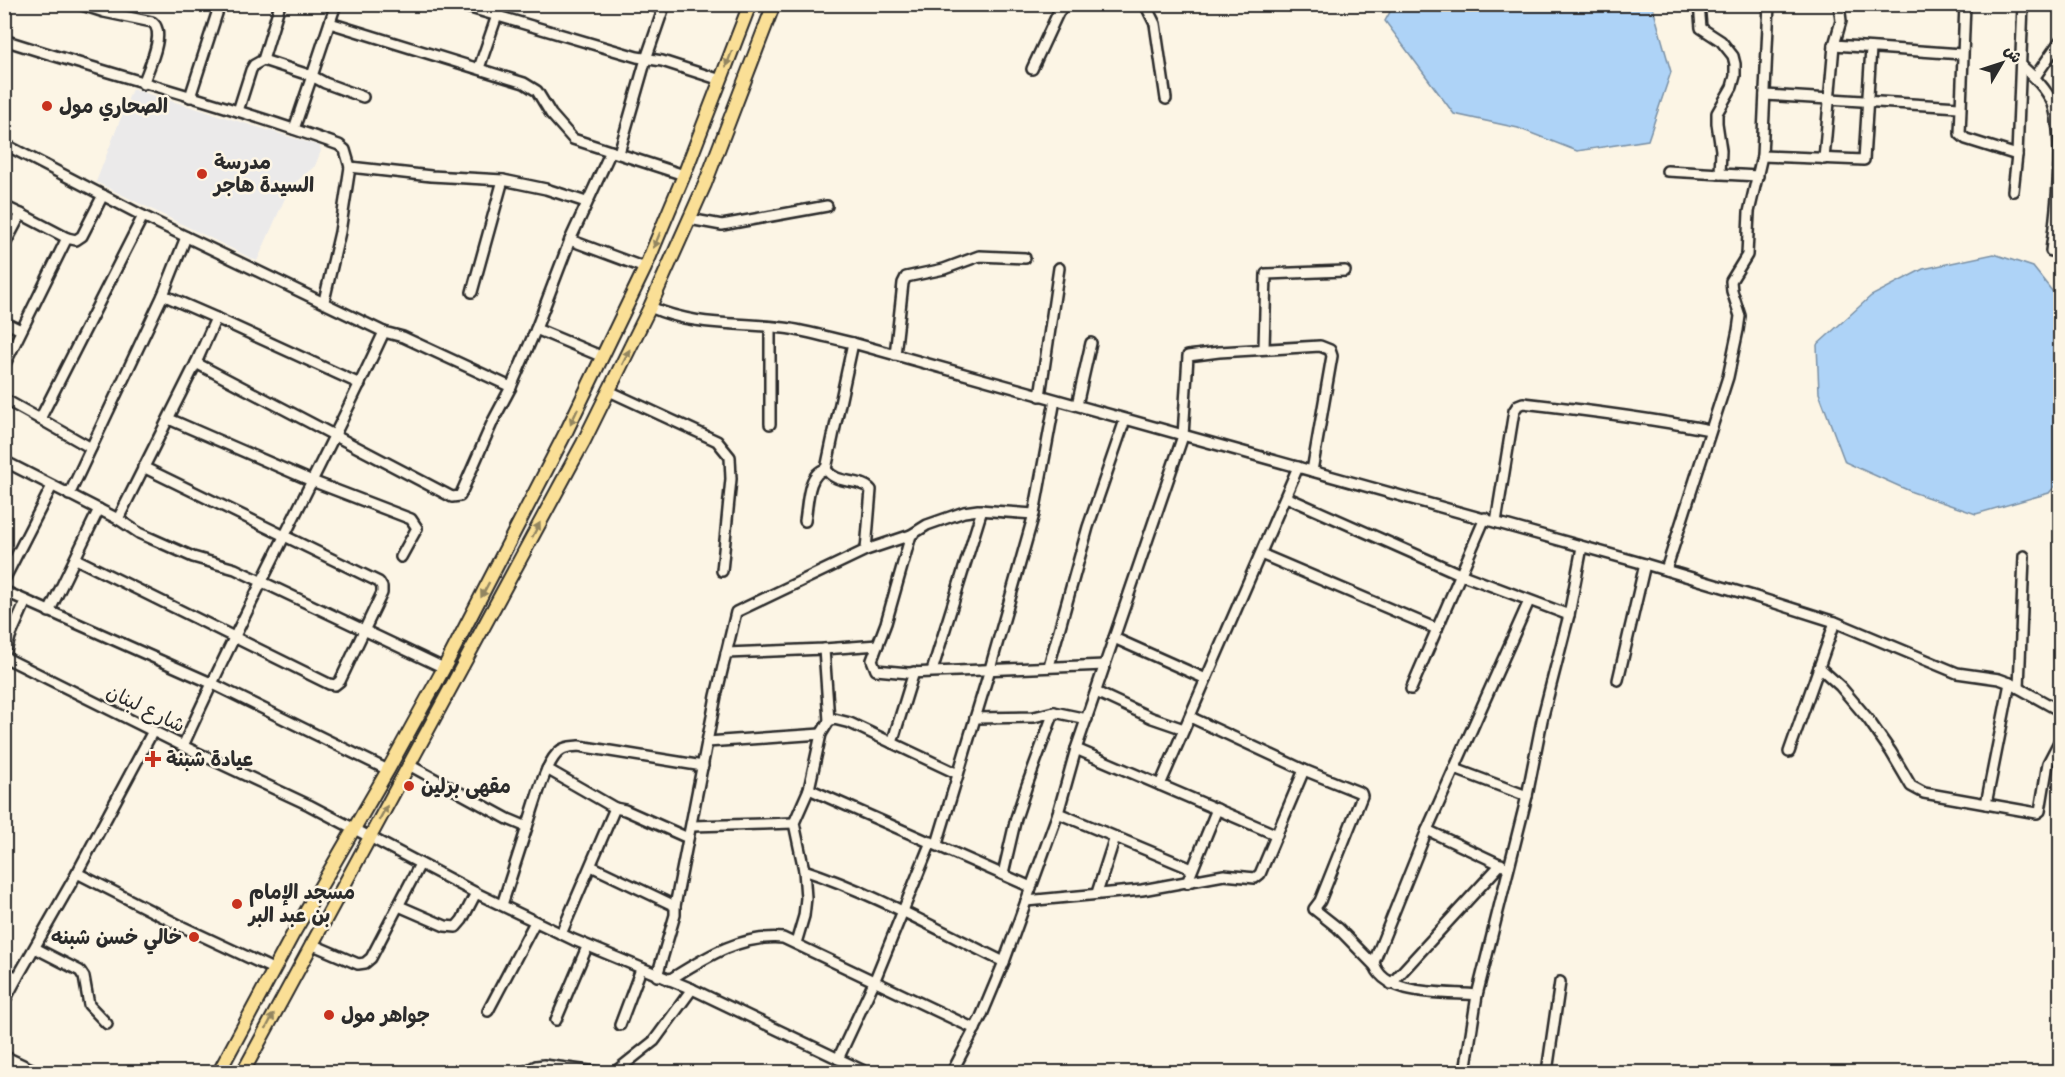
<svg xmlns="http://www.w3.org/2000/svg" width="2065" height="1077" font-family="Mynerve,'Playpen Sans Arabic',sans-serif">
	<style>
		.built { fill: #ebeaea }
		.water { fill: #aed3f7; stroke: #7a90a5; stroke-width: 1.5 }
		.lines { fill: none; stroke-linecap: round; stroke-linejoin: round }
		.minor-casing { stroke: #2b2b2b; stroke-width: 14 }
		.major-casing { stroke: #2b2b2b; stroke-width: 16 }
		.minor { stroke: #fcf5e5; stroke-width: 9 }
		.major { stroke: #fadf96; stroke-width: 12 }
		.oneway { fill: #928560 }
		.poi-dot { fill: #c8321e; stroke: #fcf5e5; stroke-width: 2 }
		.labels { text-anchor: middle; stroke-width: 5; stroke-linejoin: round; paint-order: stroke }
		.poi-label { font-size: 20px; font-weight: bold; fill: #2b2b2b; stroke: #fcf5e5; text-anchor: start }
		.street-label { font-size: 20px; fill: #2b2b2b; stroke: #fcf5e5 }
	</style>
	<rect width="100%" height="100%" fill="#fcf5e5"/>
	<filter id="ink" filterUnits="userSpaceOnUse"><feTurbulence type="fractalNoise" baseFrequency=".0167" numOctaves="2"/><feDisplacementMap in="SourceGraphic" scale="12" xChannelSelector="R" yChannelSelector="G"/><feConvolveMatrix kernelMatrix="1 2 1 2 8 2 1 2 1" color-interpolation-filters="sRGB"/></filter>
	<g filter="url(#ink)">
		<path class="built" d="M132 89 320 146 321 151 315 166 290 187 257 261 96 182Z"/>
		<g class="water">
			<path d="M1394 5H1648L1653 8 1671 72 1648 140 1577 151 1518 128 1454 114 1385 21Z"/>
			<path d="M1994 254 2033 267 2060 301V481L2049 493 1976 514 1912 492 1845 462 1819 393 1817 345 1871 296 1923 269Z"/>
		</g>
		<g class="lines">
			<defs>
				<g id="minor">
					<path d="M79 4 104 12 152 22C167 32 148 69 143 84"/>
					<path d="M457 4 637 57 662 61 721 80"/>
					<path d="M649 4 663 9"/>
					<path d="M1145 4 1155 24 1166 99"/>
					<path d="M1699 4 1701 28 1721 41 1733 56 1735 64V76L1732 87 1717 113V123L1721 150 1720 174"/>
					<path d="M1965 4 1960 134 1966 139 2017 155"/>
					<path d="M330 23 524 83 537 91 551 114 573 139 684 175"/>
					<path d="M4 40C116 76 229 105 339 145L345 150 350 167 340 232 324 301"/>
					<path d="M1834 45 1962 54"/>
					<path d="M263 60 312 76 336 4"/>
					<path d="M2021 65C2034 77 2046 88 2053 104 2065 139 2056 214 2051 251"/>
					<path d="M479 68 501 4"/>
					<path d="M1032 69 1058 13 1065 4"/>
					<path d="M2035 77 2060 41"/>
					<path d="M1765 95 1959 107"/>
					<path d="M190 97 220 4"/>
					<path d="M238 111 251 70 254 65 263 60 280 4"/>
					<path d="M294 129 312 76 325 83 363 97"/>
					<path d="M4 144 143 216 384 332 403 337 511 387"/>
					<path d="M619 153 646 59 665 4"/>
					<path d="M1762 156 1864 160 1871 48"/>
					<path d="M1824 159 1834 45 1841 21 1839 4"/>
					<path d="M350 167 431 176 503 180 546 189 586 202"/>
					<path d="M1667 171 1758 176"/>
					<path d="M2013 191 2017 155 2023 4"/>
					<path d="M4 206 21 214"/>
					<path d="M689 219 722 225 827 206"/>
					<path d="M570 240 645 268"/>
					<path d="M4 246 21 214 67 238"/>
					<path d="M472 292 503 180"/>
					<path d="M163 295 216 318"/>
					<path d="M650 307C696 327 736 322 784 328 807 331 830 338 853 343L1645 564 1753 596 1835 622 1957 673 1999 679 2010 683 2060 711"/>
					<path d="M4 322 21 330"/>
					<path d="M770 327V424"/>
					<path d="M536 329 603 357"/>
					<path d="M853 343 826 469C836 486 860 477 871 490L866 550"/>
					<path d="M1264 348 1266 274 1345 271"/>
					<path d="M895 355 903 283 906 277 944 269 979 256 1025 258"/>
					<path d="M4 366 67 238 76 240 82 236 103 195"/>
					<path d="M360 384 216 318 196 363 452 497 460 496 493 421 511 387 536 329 570 240 611 151"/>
					<path d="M609 391 717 441 730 457 731 479 722 571"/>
					<path d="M1040 396 1059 268"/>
					<path d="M4 399 40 419"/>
					<path d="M1077 405 1091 343"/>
					<path d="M169 419 312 481 411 519 417 528 401 557"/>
					<path d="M91 448 40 419 143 216"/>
					<path d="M4 461 118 519 139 533 193 557 235 569 444 668"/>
					<path d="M69 495 163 295 186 237"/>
					<path d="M1286 497 1460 574 1569 615"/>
					<path d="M118 519 196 363"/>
					<path d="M805 521C808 504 807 473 826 469"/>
					<path d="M1496 522 1514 411 1518 405 1523 403C1585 410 1648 418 1710 430"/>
					<path d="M911 535 886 623 872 660 876 670 908 673 1105 665"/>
					<path d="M1261 554 1437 629"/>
					<path d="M76 559 329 684 335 685 340 681 382 593V587L379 582 143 467"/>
					<path d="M1666 570 1728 377 1738 330 1740 316 1732 291 1731 281 1747 255 1749 212 1762 156 1769 4"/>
					<path d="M4 580 52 486"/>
					<path d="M4 591 211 683 388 770"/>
					<path d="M49 612 99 509"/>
					<path d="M1114 638 1206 679"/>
					<path d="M726 653 824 649 878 645"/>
					<path d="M4 657 183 746 309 805 476 893 574 940 692 989 866 1072"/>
					<path d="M4 658 10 637 26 601"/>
					<path d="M1049 666 1088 527 1125 420"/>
					<path d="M1819 667 1840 686 1868 719 1891 752 1911 786 1924 793 2037 813 2040 811 2048 763 2060 740"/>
					<path d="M932 671 982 510"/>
					<path d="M1618 680 1645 564"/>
					<path d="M2019 688 2024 556"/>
					<path d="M1411 689 1485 518"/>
					<path d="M1096 692 1152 718 1184 729"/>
					<path d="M1190 717 1304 770 1361 793 1362 796 1320 901 1314 909 1338 928 1375 966"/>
					<path d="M975 718 1034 717 1054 712 1087 719"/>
					<path d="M829 721 834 719 850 723 958 774"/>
					<path d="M707 742 821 734"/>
					<path d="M892 743 914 672"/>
					<path d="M183 746C246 606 320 471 384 332"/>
					<path d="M1076 749 1277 835"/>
					<path d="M1789 752 1835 622"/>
					<path d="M409 765 508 819 527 827C534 808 545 760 561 750 567 746 573 747 579 746L703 766"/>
					<path d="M547 769 615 808"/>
					<path d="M1455 769 1527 796"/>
					<path d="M1160 785 1298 467"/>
					<path d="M809 789 1031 887"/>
					<path d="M1986 804 2010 683"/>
					<path d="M1058 813 1192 869"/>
					<path d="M692 826 794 823"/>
					<path d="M1427 830 1506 867"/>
					<path d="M937 844 990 669 1034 514 1055 400"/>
					<path d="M591 866 675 906"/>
					<path d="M804 870C874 893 938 930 1004 962"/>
					<path d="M77 873 181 926 273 969"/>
					<path d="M1003 874 1016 818 1027 785 1054 712"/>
					<path d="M1187 883 1217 809"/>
					<path d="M1097 893 1115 837"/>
					<path d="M1026 901 1142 890 1224 875 1255 878 1260 874 1304 770"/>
					<path d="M502 905 527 827"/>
					<path d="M399 906 445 926 456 927 462 920 476 893"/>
					<path d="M561 934 615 808 625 810 688 838"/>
					<path d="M796 943 804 916 806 898 804 870 794 823 809 789 821 734 829 721 824 649"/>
					<path d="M311 944 358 964 365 963 371 958 420 864"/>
					<path d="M35 948 80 971 84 977 89 1005 107 1024"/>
					<path d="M4 971 17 978 77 873 153 731"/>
					<path d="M657 976 675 915V906L716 696 736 612 866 550 911 535 927 525 964 512 978 510 1034 514"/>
					<path d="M669 980C703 959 740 934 783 938L975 1029"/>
					<path d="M1391 984 1501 864"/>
					<path d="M1477 995C1448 992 1381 997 1374 962L1427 830 1529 601"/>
					<path d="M4 1002 17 978"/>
					<path d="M488 1011 535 922"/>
					<path d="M556 1020 587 947"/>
					<path d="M620 1025 641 969"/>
					<path d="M4 1056 38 1072"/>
					<path d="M838 1059 874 982 931 842"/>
					<path d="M524 1072 536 1066 544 1065 597 1072"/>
					<path d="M615 1072 654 1041 692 989"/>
					<path d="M952 1072 981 1017 1004 962 1058 813 1076 749 1183 436 1188 356 1219 352 1320 346 1330 350 1332 356 1312 471"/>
					<path d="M1465 1072 1477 995 1527 796 1542 720 1569 615 1582 547"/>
					<path d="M1547 1072 1560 982"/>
				</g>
				<g id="major">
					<path d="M219 1072 293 934 388 770 444 668 567 430 645 268 684 175 750 4"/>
					<path d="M243 1072 583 443 650 307 705 184 774 4"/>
				</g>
			</defs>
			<use href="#minor" class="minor-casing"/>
			<use href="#major" class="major-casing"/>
			<use href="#minor" class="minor"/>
			<use href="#major" class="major"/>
		</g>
		<defs><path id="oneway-solid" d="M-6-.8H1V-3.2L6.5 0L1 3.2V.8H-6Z" transform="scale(1.5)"/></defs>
		<g class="oneway">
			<use href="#oneway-solid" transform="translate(729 59) rotate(111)"/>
			<use href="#oneway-solid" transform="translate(657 240) rotate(113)"/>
			<use href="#oneway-solid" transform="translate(626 357) rotate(-64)"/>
			<use href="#oneway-solid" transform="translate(574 417) rotate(115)"/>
			<use href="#oneway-solid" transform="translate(536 530) rotate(-62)"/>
			<use href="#oneway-solid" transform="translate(485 590) rotate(118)"/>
			<use href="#oneway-solid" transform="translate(383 813) rotate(-61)"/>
			<use href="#oneway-solid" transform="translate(270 1021) rotate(-62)"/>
		</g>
	</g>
	<g class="poi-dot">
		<circle cx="47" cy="106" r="6"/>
		<circle cx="202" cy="174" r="6"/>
		<path d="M150 750h6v6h6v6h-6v6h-6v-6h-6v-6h6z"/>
		<circle cx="409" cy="786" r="6"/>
		<circle cx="237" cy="904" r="6"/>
		<circle cx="194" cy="937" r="6"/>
		<circle cx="329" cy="1015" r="6"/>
	</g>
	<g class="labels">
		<g class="poi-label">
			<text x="59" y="113">الصحاري مول</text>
			<text x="214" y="169">مدرسة<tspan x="214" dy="23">السيدة هاجر</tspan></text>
			<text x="166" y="766">عيادة شبنة</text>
			<text x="421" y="793">مقهى برلين</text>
			<text x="249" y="899">مسجد الإمام<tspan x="249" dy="23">بن عبد البر</tspan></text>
			<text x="182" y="944" text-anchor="end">خالي خسن شبنه</text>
			<text x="341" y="1022">جواهر مول</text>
		</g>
		<g class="street-label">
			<text transform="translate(146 708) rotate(26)" y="7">شارع لبنان</text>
		</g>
	</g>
	<rect width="2065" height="1077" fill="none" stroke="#fcf5e5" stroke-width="24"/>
	<rect x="12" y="12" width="2041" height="1053" fill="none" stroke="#2b2b2b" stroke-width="2" filter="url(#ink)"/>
	<g transform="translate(2002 63) rotate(51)" stroke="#fcf5e5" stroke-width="4.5" paint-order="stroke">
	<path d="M0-4.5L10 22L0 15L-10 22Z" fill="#2b2b2b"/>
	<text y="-9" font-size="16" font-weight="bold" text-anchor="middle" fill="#2b2b2b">ش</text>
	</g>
</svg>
